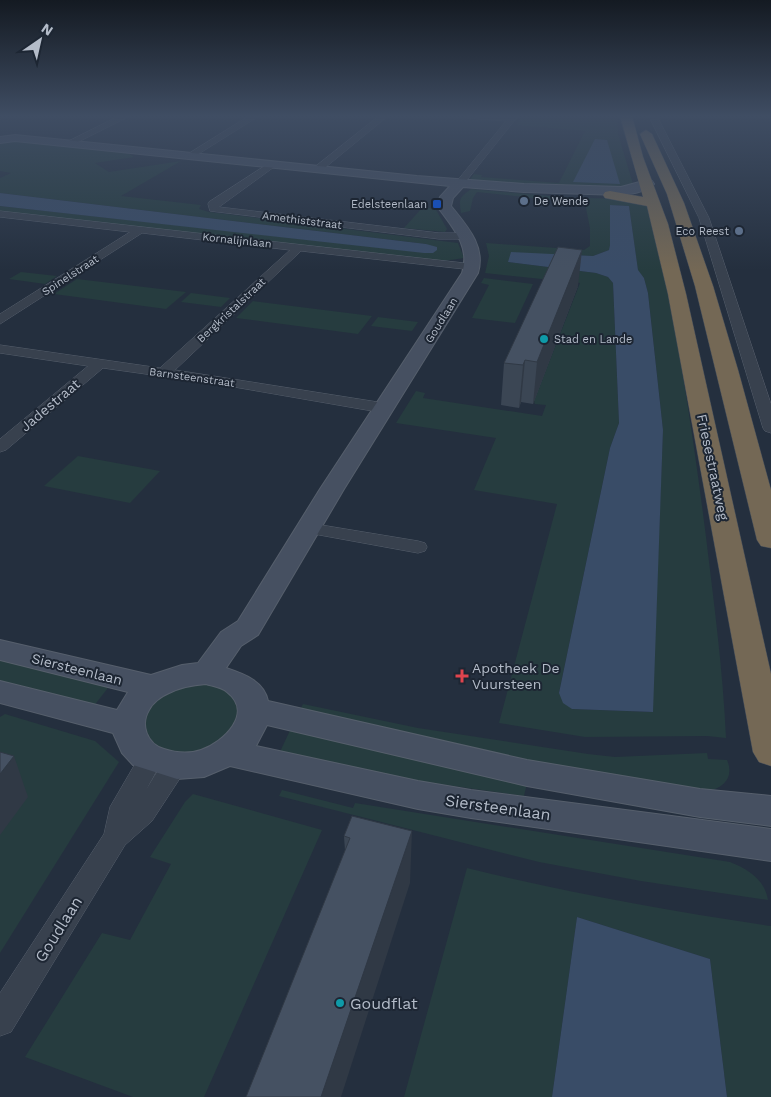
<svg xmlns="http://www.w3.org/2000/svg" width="771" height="1097" font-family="'Work Sans',sans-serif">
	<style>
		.green { fill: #263c3f; fill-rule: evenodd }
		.water { fill: #394c67 }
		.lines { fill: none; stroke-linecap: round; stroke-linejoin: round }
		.street-casing { stroke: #565f6c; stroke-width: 1 }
		.secondary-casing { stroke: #565f6c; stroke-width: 2 }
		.highway-casing { stroke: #434c59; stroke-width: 1 }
		.street { fill: #38414e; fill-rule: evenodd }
		.secondary { fill: #465061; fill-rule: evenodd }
		.highway { fill: #746855; fill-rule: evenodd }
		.wall { fill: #3b4654 }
		.shaded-wall { fill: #303945 }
		.building { fill: #455162; stroke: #303945 }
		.service-dot { fill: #5c6f8a; stroke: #1d2633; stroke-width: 2 }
		.transit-dot { fill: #1a4fb4; stroke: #1d2633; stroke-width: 2 }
		.culture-dot { fill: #0f9aa8; stroke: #1d2633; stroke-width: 2 }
		.health-dot { fill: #e0444e; stroke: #1d2633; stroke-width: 2 }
		.labels { text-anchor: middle; stroke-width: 4; stroke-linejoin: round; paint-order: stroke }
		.far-poi-label { font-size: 11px; fill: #b4bcc9; stroke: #1d2633; text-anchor: start }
		.far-street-label { font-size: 11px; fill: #b4bcc9; stroke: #1d2633 }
		.street-label { font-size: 14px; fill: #b4bcc9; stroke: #1d2633 }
		.poi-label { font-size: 14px; fill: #b4bcc9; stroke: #1d2633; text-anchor: start }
		.near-street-label { font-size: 16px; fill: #b4bcc9; stroke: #1d2633 }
		.near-poi-label { font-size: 16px; fill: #b4bcc9; stroke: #1d2633; text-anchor: start }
	</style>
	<rect width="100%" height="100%" fill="#242f3e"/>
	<g class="green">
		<path d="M522 116H617L618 134 633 184 621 190 469 181 474 174 482 175 481 177 559 183 585 131 516 125Z"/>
		<path d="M9 140 128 153 134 157 95 163 109 172 181 161 121 196 201 205 199 209 209 212 458 243 464 258 444 261 0 212V206L432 253 426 244 0 193V178L11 173 0 171V143Z"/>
		<path d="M471 189 572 198 569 202 477 192 473 198 470 211 461 213C459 198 459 198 471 189Z"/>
		<path d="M584 198 631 199 648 204C675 314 692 425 706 537 714 604 723 670 726 738L707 736 585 737 499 723 557 504 474 490 496 438 396 423 416 391 425 393 423 398 542 416 546 405 535 404 534 401 580 283 485 273 489 256 486 243 584 250 590 246V228ZM610 205 629 206 638 271 644 278 648 293 663 430 652 712 572 709 559 693 610 448 619 423 613 283 608 277 596 273 508 262 563 255 593 256 609 250 610 245Z"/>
		<path d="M422 208H435L447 229 445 232 404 228Z"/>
		<path d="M21 272 57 276 45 284 9 279Z"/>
		<path d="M484 278 533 284 515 323 472 318 489 285 481 283Z"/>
		<path d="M77 279 186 292 166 309 54 294Z"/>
		<path d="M191 293 230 298 221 307 181 302Z"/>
		<path d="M253 301 372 316 358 334 236 318Z"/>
		<path d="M378 317 418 322 412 331 371 326Z"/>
		<path d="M78 456 160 471 130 503 44 486Z"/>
		<path d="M0 657 111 684 93 707 0 685Z"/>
		<path d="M204 684C228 687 238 696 239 720 233 727 227 738 220 743 215 747 207 748 202 750 148 769 118 708 178 687 186 684 196 685 204 684Z"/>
		<path d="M303 704 418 728 588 754 615 757 707 753 708 759 727 760C734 776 725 787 709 791L511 762 299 712Z"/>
		<path d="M5 714 95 741 119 762 0 953V717Z"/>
		<path d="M292 726 527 783 524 796 369 774 279 754Z"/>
		<path d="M282 790 353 808 355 803 730 862C748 869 765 880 768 900L641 881 539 862 279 796Z"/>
		<path d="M193 794 322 830 204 1097H133L25 1057 102 933 130 940 171 864 150 857 185 802Z"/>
		<path d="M467 868C567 893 669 911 771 926V1097H727L710 959 577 917 552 1097H404Z"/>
	</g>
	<g class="water">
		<path d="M595 139 607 140 620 184 573 182Z"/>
		<path d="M0 193 426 244 437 247V250L433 253H424L0 206Z"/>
		<path d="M610 205 629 206 638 270 644 278 648 293 663 430 653 712 572 709 563 703 559 693 610 448 619 423 613 283 608 277 596 273 508 262 511 252 593 256 609 250 610 245Z"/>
		<path d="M577 917 710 959 727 1097H552Z"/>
	</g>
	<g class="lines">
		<defs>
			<g id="street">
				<path d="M119 116H130L70 146 63 144Z"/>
				<path d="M249 116H259L192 158 185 156Z"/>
				<path d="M379 116H388L321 171H315V167Z"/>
				<path d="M464 116H518L463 185H457V181L506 121 468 118Z"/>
				<path d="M649 116H657L709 218 771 404V433L765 431 763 428 699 218Z"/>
				<path d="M271 162 274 163V167L219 207 439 233H465L470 236 465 239H439L210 211 208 204 209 202Z"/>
				<path d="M0 211 473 264 479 267 473 270 301 251 175 370 384 403 389 405 392 408 389 411 384 413 217 384 103 368 6 450 0 452V439L88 366 0 353V345L160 368 290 250 142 233 0 324V314L130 232 0 217Z"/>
				<path d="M309 523 418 541 425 543 427 547 425 551 418 553 303 532 300 528 303 524Z"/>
				<path d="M151 750 160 752 163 759 146 790C156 775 164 753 185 759L188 766 152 821 125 845 11 1032 0 1036V993L104 834 110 807 142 752Z"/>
			</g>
			<path id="secondary" d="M15 135 417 176 524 184 621 187 647 180 652 181 654 184C646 192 632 194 621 195L524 192 463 187 453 198 451 206C467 226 486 246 478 273L344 489 258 635 241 646 226 668C244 674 264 681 268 701L527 760 700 789 771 796V826L700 817 527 786 267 725 256 746 418 781 471 790 771 829V861L471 818 418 809 230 766 204 777 177 779 133 765 122 753 113 733 0 703V681L117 710 128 692 0 660V640L151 675 182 665 198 663 221 632 238 621 320 489 462 273C471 246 452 227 437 206L440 197 450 186 15 141 0 143V137ZM206 684C212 686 222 687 227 692 254 713 224 742 201 750 189 754 176 753 164 749 147 744 140 725 149 710 153 702 162 696 169 693 181 687 193 685 206 684Z"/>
			<g id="highway">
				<path d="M620 116H632L643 157 668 224 686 294 771 674V766L759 762 753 752 668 294 647 206 605 198 603 195 605 192 610 191 643 197Z"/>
				<path d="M646 130 652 134 684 203 713 286 738 370 771 490V548L761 546 757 540 695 286 667 194 640 134Z"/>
			</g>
		</defs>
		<use href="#street" class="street-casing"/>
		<use href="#secondary" class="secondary-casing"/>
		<use href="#highway" class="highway-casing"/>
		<use href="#street" class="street"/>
		<use href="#secondary" class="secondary"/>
		<use href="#highway" class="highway"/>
	</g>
	<g class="wall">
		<path d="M578 286 533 404 521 402 519 408 501 405 504 363Z"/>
		<path d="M352 816 410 883 345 851 344 836Z"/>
	</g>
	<g class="shaded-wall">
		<path d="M582 250 578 286 533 404 537 362Z"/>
		<path d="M525 360 521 402 519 408 523 365Z"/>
		<path d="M14 756 28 797 0 835V774Z"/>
		<path d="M412 831 410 883 341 1097H321Z"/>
	</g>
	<g class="building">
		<path d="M558 247 582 250 537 362 525 360 523 365 504 363Z"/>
		<path d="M0 752 14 756 0 774Z"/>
		<path d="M352 816 412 831 321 1097H246L350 838 344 836Z"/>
	</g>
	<linearGradient id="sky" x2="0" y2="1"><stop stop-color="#141a22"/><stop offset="0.43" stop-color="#3f4d63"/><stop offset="1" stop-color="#3f4d63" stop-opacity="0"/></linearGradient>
	<rect width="771" height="270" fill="url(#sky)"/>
	<g class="service-dot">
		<circle cx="524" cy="201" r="5"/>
		<circle cx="739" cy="231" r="5"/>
	</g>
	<rect class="transit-dot" x="432" y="199" width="10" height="10" rx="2.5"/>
	<g class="culture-dot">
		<circle cx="544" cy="339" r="5"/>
		<circle cx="340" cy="1003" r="5"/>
	</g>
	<path class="health-dot" d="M459.5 668.5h5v5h5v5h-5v5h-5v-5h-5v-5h5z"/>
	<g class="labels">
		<g class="far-poi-label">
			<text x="534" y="205">De Wende</text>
			<text x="427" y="208" text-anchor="end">Edelsteenlaan</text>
			<text x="729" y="235" text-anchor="end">Eco Reest</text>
			<text x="554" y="343">Stad en Lande</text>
		</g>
		<g class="far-street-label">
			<text transform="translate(302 220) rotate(7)" y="4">Amethiststraat</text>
			<text transform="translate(237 240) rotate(6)" y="4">Kornalijnlaan</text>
			<text transform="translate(70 275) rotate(-33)" y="4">Spinelstraat</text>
			<text transform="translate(231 310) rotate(-43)" y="4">Bergkristalstraat</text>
			<text transform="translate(441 320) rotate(-58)" y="4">Goudlaan</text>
			<text transform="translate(192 377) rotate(8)" y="4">Barnsteenstraat</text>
		</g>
		<g class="street-label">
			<text transform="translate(50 405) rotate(-40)" y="5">Jadestraat</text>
			<text transform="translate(713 467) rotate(78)" y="5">Friesestraatweg</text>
			<text transform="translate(77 669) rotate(14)" y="5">Siersteenlaan</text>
		</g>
		<g class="poi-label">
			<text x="472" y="673">Apotheek De<tspan x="472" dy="16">Vuursteen</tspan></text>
		</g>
		<g class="near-street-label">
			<text transform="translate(498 807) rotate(8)" y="6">Siersteenlaan</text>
			<text transform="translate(58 929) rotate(-58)" y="6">Goudlaan</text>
		</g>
		<g class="near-poi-label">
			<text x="350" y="1009">Goudflat</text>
		</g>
	</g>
	<g transform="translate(40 40) rotate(34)" stroke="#1d2633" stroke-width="4" paint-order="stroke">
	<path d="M0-4L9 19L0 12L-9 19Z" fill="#b4bcc9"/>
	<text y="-8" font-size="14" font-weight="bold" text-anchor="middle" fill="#b4bcc9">N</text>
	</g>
</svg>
